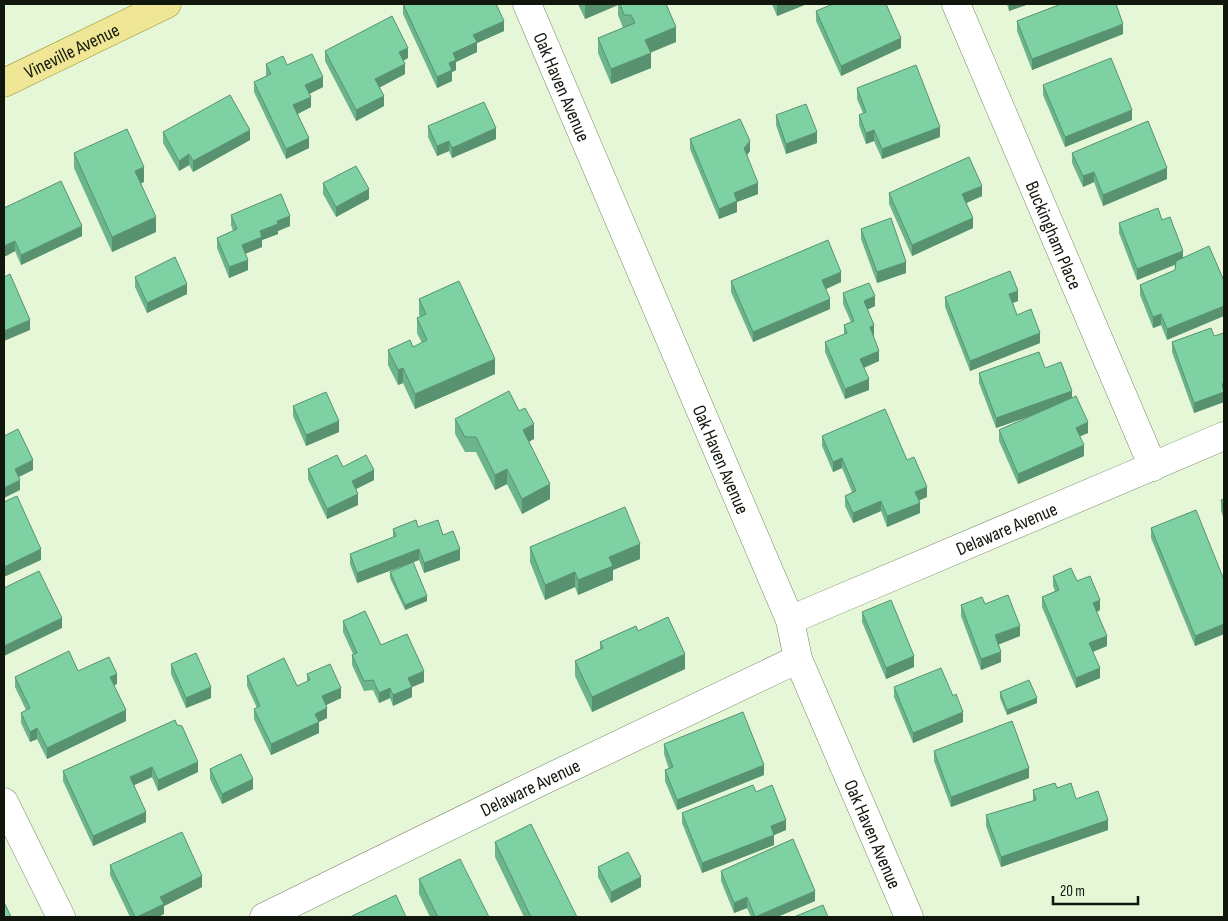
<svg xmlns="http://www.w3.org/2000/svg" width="1228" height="921" font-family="'Sofia Sans Condensed',sans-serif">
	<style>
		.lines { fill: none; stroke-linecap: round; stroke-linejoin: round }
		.minor-casing { stroke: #79896b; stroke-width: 29 }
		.major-casing { stroke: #9b9438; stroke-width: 29 }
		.minor { stroke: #fff; stroke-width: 28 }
		.major { stroke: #f0e796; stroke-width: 28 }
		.wall { fill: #6cb48b }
		.shaded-wall { fill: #589271 }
		.building { fill: #7dd1a2; stroke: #589271 }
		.labels { text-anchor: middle; stroke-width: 5; stroke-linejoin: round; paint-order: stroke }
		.street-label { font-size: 19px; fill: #11170c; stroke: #e5f7d6 }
	</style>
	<rect width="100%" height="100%" fill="#e5f7d6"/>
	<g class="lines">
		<defs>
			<g id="minor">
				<path id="s1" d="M527 4 790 620 798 659 909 917"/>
				<path id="s2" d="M956 4 1153 467"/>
				<path id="s3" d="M790 620 1224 436"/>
				<path d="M4 802 61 917"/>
				<path id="s4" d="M264 917 536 784 798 659"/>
			</g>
			<g id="major">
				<path id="s5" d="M4 83 167 4"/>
			</g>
		</defs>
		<use href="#minor" class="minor-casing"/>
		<use href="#major" class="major-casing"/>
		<use href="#minor" class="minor"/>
		<use href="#major" class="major"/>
	</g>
	<g class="wall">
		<path d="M403 4 504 31 477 43V52L456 62V70L452 72V81L437 88 403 14Z"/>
		<path d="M578 4H666L676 42 650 52 651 68 611 84 598 53V38L623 28 618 15V5L585 19Z"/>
		<path d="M772 4H807L777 16Z"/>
		<path d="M1007 4H1029L1009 11Z"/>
		<path d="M816 11 901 48 841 76 816 21Z"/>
		<path d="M1017 21 1123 34 1032 70 1017 31Z"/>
		<path d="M325 51 408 58 404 60 405 74 380 87 384 106 356 121 325 61Z"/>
		<path d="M266 64 287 65 323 87 309 94 311 107 298 114 309 148 286 159 254 92V82L266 76Z"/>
		<path d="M1043 85 1132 120 1065 147 1043 95Z"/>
		<path d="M857 88 940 137 882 159 874 141 866 144 859 125V115L863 113 857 99Z"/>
		<path d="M776 115 817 143 786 154 776 125Z"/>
		<path d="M428 126 496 139 452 158 449 151 437 156 428 137Z"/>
		<path d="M163 132 250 140 193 172 189 165 179 171 163 143Z"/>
		<path d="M690 139 750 151 747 155 758 194 737 202V212L719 219 690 149Z"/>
		<path d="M74 153 144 182 141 183 156 232 112 252 74 168Z"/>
		<path d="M1072 153 1167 179 1103 206 1094 182 1083 187 1072 163Z"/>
		<path d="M323 183 369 199 336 217 323 194Z"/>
		<path d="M889 193 982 196 966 203 973 228 912 256 889 204Z"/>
		<path d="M4 208 82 236 21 265 15 251 4 257Z"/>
		<path d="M231 215 290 226 278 231V234L262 240V247L245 254 248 270 229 278 217 248V238L233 231 231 225Z"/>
		<path d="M1162 220 1183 251 1167 340 1161 325 1153 328 1140 295V285L1175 270V265L1137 280 1119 233V223Z"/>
		<path d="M861 229 906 273 877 283 861 239Z"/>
		<path d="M135 277 187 294 147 313 135 287Z"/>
		<path d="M731 281 841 282 825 289 830 309 753 342 731 292Z"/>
		<path d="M843 293 875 306 867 310 879 361 864 368 869 390 845 399 825 352V342L844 334V325L851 322 843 304Z"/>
		<path d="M945 297 1018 301 1013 303 1017 315 1040 343 970 371 945 307Z"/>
		<path d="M419 299 495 374 415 409 403 383 398 385 388 365V350L413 347 422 343 417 333V318L420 317 419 314Z"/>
		<path d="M1224 333V402L1194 413 1172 352V342L1214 336Z"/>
		<path d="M1045 368 1072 398 1088 433 1080 436 1084 456 1018 484 999 441V430L1036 414 996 428 979 383V373Z"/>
		<path d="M293 406 339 432 306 446 293 416Z"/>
		<path d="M455 419 534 439 529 441 550 499 522 514 507 484 495 490 476 452H465L455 434Z"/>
		<path d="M822 436 907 460 927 497 918 501 920 513 887 527 881 511 853 523 845 506V496L852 492 842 468 833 472 822 446Z"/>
		<path d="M343 467 374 480 356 489 358 505 327 519 308 479V469Z"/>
		<path d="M1224 499V519L1221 511V500Z"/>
		<path d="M418 527 443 535 460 560 424 573 419 560 357 583 350 564V554L393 537V529Z"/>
		<path d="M1151 528 1224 580V634L1195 646 1151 538Z"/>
		<path d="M530 547 640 559 613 570V580L578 595 575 587 545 600 530 562Z"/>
		<path d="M390 572 427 601 405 610 390 578Z"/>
		<path d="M1053 576 1077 581 1100 610 1097 612 1107 646 1093 652 1100 678 1076 688 1042 607V597L1055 591 1053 586Z"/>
		<path d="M985 604 1020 636 999 644 1001 662 981 670 961 616V605Z"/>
		<path d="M862 612 914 667 886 679 862 622Z"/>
		<path d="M343 621 381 645 424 682 412 687V697L393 706 390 698 379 703 373 690 364 691 352 665V655L353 654 343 632Z"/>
		<path d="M638 631 685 669 592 712 575 676V661L600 649V642Z"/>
		<path d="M171 664 211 698 186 708 171 674Z"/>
		<path d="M78 671 117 684 114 685 126 721 47 759 37 739 30 742 21 723V713L26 710 15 687V677Z"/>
		<path d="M307 674 341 698 326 705 327 718 319 722V733L271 755 254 719V709L257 708 247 686V676L297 686 307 682Z"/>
		<path d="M894 687 953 696 963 722 913 743 894 697Z"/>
		<path d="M1000 692 1037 703 1007 715 1000 698Z"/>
		<path d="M175 720 198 772 158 791 152 777 134 785 146 822 93 846 63 781V771Z"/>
		<path d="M664 744 764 775 677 810 665 781V770L669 769 664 754Z"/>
		<path d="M934 751 1029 778 951 807 934 761Z"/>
		<path d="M210 769 253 789 222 804 210 779Z"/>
		<path d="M1057 788 1076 799 1108 830 1001 867 986 826V815L1033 801V790Z"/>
		<path d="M756 792 786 830 774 835V845L702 873 682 823V813Z"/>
		<path d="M495 842 577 917H524L495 857Z"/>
		<path d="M110 865 202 887 164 906V914L158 917H130L110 875Z"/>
		<path d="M598 867 641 887 611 903 598 877Z"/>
		<path d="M721 871 815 901 777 917H751L747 908 734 913 721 881Z"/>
		<path d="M419 879 489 917H430L419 894Z"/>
	</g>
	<g class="shaded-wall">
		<path d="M585 4H618V5L585 19Z"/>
		<path d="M777 4H807L777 16Z"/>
		<path d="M1009 4H1029L1009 11Z"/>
		<path d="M504 21V31L477 43V52L456 62V70L452 72V81L437 88V77L449 63 453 53 473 35Z"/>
		<path d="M1123 24V34L1032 70V59Z"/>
		<path d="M676 27V42L645 55V40Z"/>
		<path d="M901 38V48L841 76V66Z"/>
		<path d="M408 48V58L399 63V52Z"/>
		<path d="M651 53V68L611 84V69Z"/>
		<path d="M405 64V74L375 90V79Z"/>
		<path d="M323 77V87L305 96V85Z"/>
		<path d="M384 96V106L356 121V110Z"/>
		<path d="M311 97V107L293 116V105Z"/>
		<path d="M1132 110V120L1065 147V137Z"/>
		<path d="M940 127V137L882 159V149Z"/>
		<path d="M496 128V139L452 158V148Z"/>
		<path d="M250 130V140L193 172V161Z"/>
		<path d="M874 130V141L866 144V133Z"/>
		<path d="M817 132V143L786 154V144Z"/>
		<path d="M309 138V148L286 159V149Z"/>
		<path d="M449 141V151L437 156V146Z"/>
		<path d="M750 141V151L744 159V148Z"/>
		<path d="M189 154V165L179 171V161Z"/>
		<path d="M144 167V182L135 186V171Z"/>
		<path d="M1167 168V179L1103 206V195Z"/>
		<path d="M1094 172V182L1083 187V176Z"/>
		<path d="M758 183V194L737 202V212L719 219V209L734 193Z"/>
		<path d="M982 186V196L962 205V194Z"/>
		<path d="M369 189V199L336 217V207Z"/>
		<path d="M290 216V226L278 231V234L262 240V247L242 255V245L260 231 277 221Z"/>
		<path d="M156 217V232L112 252V237Z"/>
		<path d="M973 218V228L912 256V245Z"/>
		<path d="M82 226V236L21 265V255Z"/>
		<path d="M15 241V251L4 257V246Z"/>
		<path d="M1183 251V261L1137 280V269Z"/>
		<path d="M248 260V270L229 278V267Z"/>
		<path d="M906 262V273L877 283V272Z"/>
		<path d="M841 272V282L822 291V280Z"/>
		<path d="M187 284V294L147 313V303Z"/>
		<path d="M1018 291V301L1009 304V294Z"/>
		<path d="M875 296V306L864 311V301Z"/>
		<path d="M830 299V309L753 342V332Z"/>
		<path d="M1224 306V316L1167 340V329Z"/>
		<path d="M1161 314V325L1153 328V317Z"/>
		<path d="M30 320V330L4 341V331Z"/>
		<path d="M874 325V336L870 338V327Z"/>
		<path d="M1040 333V343L970 371V361Z"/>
		<path d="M879 351V361L860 369V359Z"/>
		<path d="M495 359V374L415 409V394Z"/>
		<path d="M403 368V383L398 385V370Z"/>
		<path d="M869 379V390L845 399V389Z"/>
		<path d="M1224 383V402L1194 413V403Z"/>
		<path d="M1072 391V401L996 428V418Z"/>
		<path d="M339 421V432L306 446V435Z"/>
		<path d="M1088 422V433L1076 438V428Z"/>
		<path d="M534 424V439L523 445V430Z"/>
		<path d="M1084 445V456L1018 484V474Z"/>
		<path d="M842 458V468L833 472V462Z"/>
		<path d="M33 460V470L15 479V469Z"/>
		<path d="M507 469V484L495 490V475Z"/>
		<path d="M374 470V480L352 491V481Z"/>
		<path d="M20 480V490L4 498V488Z"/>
		<path d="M550 484V499L522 514V499Z"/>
		<path d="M927 487V497L915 502V492Z"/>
		<path d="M358 494V505L327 519V509Z"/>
		<path d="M881 501V511L853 523V513Z"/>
		<path d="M920 503V513L887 527V516Z"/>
		<path d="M640 544V559L613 570V580L578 595V580L609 557Z"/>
		<path d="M41 549V560L4 577V567Z"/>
		<path d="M419 549V560L357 583V573Z"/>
		<path d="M460 549V560L424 573V563Z"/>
		<path d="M575 572V587L545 600V585Z"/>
		<path d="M427 596V601L405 610V605Z"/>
		<path d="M1100 600V610L1093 613V603Z"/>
		<path d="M62 618V628L4 656V646Z"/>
		<path d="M1224 624V634L1195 646V636Z"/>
		<path d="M1020 626V636L995 646V635Z"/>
		<path d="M1107 636V646L1089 653V643Z"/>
		<path d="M1001 652V662L981 670V659Z"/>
		<path d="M685 654V669L592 712V697Z"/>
		<path d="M914 656V667L886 679V668Z"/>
		<path d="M1100 668V678L1076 688V678Z"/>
		<path d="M424 671V682L412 687V697L393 706V695L408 678Z"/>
		<path d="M117 674V684L110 687V677Z"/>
		<path d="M211 687V698L186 708V698Z"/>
		<path d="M341 688V698L322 707V696Z"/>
		<path d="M390 688V698L379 703V693Z"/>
		<path d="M1037 698V703L1007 715V710Z"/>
		<path d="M327 708V718L315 724V714Z"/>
		<path d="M126 710V721L47 759V748Z"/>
		<path d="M963 712V722L913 743V733Z"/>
		<path d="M319 722V733L271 755V744Z"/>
		<path d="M37 728V739L30 742V732Z"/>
		<path d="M198 762V772L158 791V780Z"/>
		<path d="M764 765V775L677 810V800Z"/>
		<path d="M152 767V777L130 787V777Z"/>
		<path d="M1029 768V778L951 807V797Z"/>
		<path d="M253 779V789L222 804V794Z"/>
		<path d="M146 812V822L93 846V836Z"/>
		<path d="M786 820V830L774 835V845L702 873V863L771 826Z"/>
		<path d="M1108 820V830L1001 867V857Z"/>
		<path d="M202 876V887L164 906V914L158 917H137L160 897Z"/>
		<path d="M641 877V887L611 903V892Z"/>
		<path d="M815 891V901L777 917H755Z"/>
		<path d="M747 897V908L734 913V903Z"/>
	</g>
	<g class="building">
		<path d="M403 4H496L504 21 473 35 477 42 453 53 456 60 449 63 452 70 437 77Z"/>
		<path d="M620 4H666L676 27 645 40 651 53 611 69 598 38 635 23 631 15H624Z"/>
		<path d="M833 4H886L901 38 841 66 816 11Z"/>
		<path d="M1061 4H1116L1123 24 1032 59 1017 21Z"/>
		<path d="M392 16 408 48 399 52 405 64 375 79 384 96 356 110 325 51Z"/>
		<path d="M312 54 323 77 305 85 311 97 293 105 309 138 286 149 254 82 271 74 266 64 283 56 287 65Z"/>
		<path d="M1111 58 1132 110 1065 137 1043 85Z"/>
		<path d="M916 65 940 127 882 149 874 130 866 133 859 115 866 112 857 88Z"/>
		<path d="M230 95 250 130 193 161 189 154 179 161 163 132Z"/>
		<path d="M484 102 496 128 452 148 449 141 437 146 428 126Z"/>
		<path d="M806 104 817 132 786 144 776 115Z"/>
		<path d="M740 119 750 141 744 148 758 183 734 193 737 201 719 209 690 139Z"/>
		<path d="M1148 121 1167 168 1103 195 1094 172 1083 176 1072 153Z"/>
		<path d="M127 129 144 167 135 171 156 217 112 237 74 153Z"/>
		<path d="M969 157 982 186 962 194 973 218 912 245 889 193Z"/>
		<path d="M356 166 369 189 336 207 323 183Z"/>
		<path d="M61 181 82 226 21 255 15 241 4 246V208Z"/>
		<path d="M281 194 290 216 277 221 278 224 260 231 262 237 242 245 248 260 229 267 217 238 237 229 231 215Z"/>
		<path d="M1158 208 1162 220 1170 217 1183 251 1137 269 1119 223Z"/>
		<path d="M891 218 906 262 877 272 861 229Z"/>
		<path d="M828 240 841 272 822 280 830 299 753 332 731 281Z"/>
		<path d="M1209 246 1224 281V306L1167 329 1161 314 1153 317 1140 285 1175 270 1176 261Z"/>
		<path d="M175 257 187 284 147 303 135 277Z"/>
		<path d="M1010 271 1018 291 1009 294 1017 315 1031 309 1040 333 970 361 945 297Z"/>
		<path d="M10 274 30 320 4 331V277Z"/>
		<path d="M459 281 495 359 415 394 403 368 398 370 388 350 410 340 413 347 427 340 417 318 426 314 419 299Z"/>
		<path d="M869 283 875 296 864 301 874 325 870 327 879 351 860 359 869 379 845 389 825 342 847 333 844 325 854 321 843 293Z"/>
		<path d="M1211 328 1214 336 1224 333V383L1222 384 1224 392 1194 403 1172 342Z"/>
		<path d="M1039 352 1045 368 1061 362 1072 391 996 418 979 373Z"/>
		<path d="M509 391 519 411 525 408 534 424 523 430 550 484 522 499 507 469 495 475 476 437H465L455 419Z"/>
		<path d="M326 392 339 421 306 435 293 406Z"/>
		<path d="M1076 396 1088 422 1076 428 1084 445 1018 474 999 430Z"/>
		<path d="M885 409 907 460 914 457 927 487 915 492 920 503 887 516 881 501 853 513 845 496 856 491 842 458 833 462 822 436Z"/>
		<path d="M18 429 33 460 15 469 20 480 4 488V436Z"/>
		<path d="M337 455 343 467 366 455 374 470 352 481 358 494 327 509 308 469Z"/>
		<path d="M17 496 41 549 4 567V502Z"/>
		<path d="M1224 499V509L1221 500Z"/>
		<path d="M625 507 640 544 609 557 613 566 578 580 575 572 545 585 530 547Z"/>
		<path d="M1196 510 1224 580V624L1195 636 1151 528Z"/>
		<path d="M416 520 418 527 438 520 443 535 453 531 460 549 424 563 419 549 357 573 350 554 396 536 393 529Z"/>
		<path d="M413 562 427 596 405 605 390 572Z"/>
		<path d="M1071 568 1077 581 1090 576 1100 600 1093 603 1107 636 1089 643 1100 668 1076 678 1042 597 1059 590 1053 576Z"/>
		<path d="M39 571 62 618 4 646V588Z"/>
		<path d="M1008 595 1020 626 995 635 1001 652 981 659 961 605 982 597 985 604Z"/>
		<path d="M891 600 914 656 886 668 862 612Z"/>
		<path d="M365 611 381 645 407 634 424 671 408 678 412 687 393 695 390 688 379 693 373 680 364 681 352 655 357 653 343 621Z"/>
		<path d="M668 617 685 654 592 697 575 661 603 648 600 642 636 626 638 631Z"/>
		<path d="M69 651 78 671 109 657 117 674 110 677 126 710 47 748 37 728 30 732 21 713 30 708 15 677Z"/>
		<path d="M196 653 211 687 186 698 171 664Z"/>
		<path d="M284 658 297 686 310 680 307 674 330 664 341 688 322 696 327 708 315 714 319 722 271 744 254 709 260 706 247 676Z"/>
		<path d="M941 668 953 696 956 694 963 712 913 733 894 687Z"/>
		<path d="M1029 680 1037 698 1007 710 1000 692Z"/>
		<path d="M743 712 764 765 677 800 665 770 673 767 664 744Z"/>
		<path d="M175 720 177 725 182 726 198 762 158 780 152 767 130 777 146 812 93 836 63 771Z"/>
		<path d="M1012 721 1029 768 951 797 934 751Z"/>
		<path d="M241 754 253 779 222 794 210 769Z"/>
		<path d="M1055 783 1057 788 1071 783 1076 799 1098 791 1108 820 1001 857 986 815 1036 800 1033 790Z"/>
		<path d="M753 785 756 792 772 785 786 820 771 826 774 835 702 863 682 813Z"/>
		<path d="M531 824 577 917H531L495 842Z"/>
		<path d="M182 832 202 876 160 897 164 904 137 917H135L110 865Z"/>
		<path d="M793 839 815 891 755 917 747 897 734 903 721 871Z"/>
		<path d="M628 852 641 877 611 892 598 867Z"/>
		<path d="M460 859 489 917H438L419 879Z"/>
		<path d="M396 895 406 917H350Z"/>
		<path d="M4 902 11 917H4Z"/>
		<path d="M823 905 828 917H794Z"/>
	</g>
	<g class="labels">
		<g class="street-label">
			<text dy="7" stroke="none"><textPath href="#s5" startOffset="75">Vineville Avenue</textPath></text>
			<text dy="7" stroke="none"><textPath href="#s1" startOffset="90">Oak Haven Avenue</textPath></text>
			<text dy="7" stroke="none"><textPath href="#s2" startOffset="251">Buckingham Place</textPath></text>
			<text dy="7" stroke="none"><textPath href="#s1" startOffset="495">Oak Haven Avenue</textPath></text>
			<text dy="7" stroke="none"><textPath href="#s3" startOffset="235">Delaware Avenue</textPath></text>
			<text dy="7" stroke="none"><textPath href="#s4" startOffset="296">Delaware Avenue</textPath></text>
			<text dy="7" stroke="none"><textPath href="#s1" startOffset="900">Oak Haven Avenue</textPath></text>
		</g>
	</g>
	<rect width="1228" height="921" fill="none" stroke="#11170c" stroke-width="10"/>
	<path d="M1053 896v8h85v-8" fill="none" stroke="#11170c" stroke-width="2.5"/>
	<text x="1060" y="896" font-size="15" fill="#11170c" stroke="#e5f7d6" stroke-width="4" paint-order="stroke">20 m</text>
</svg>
